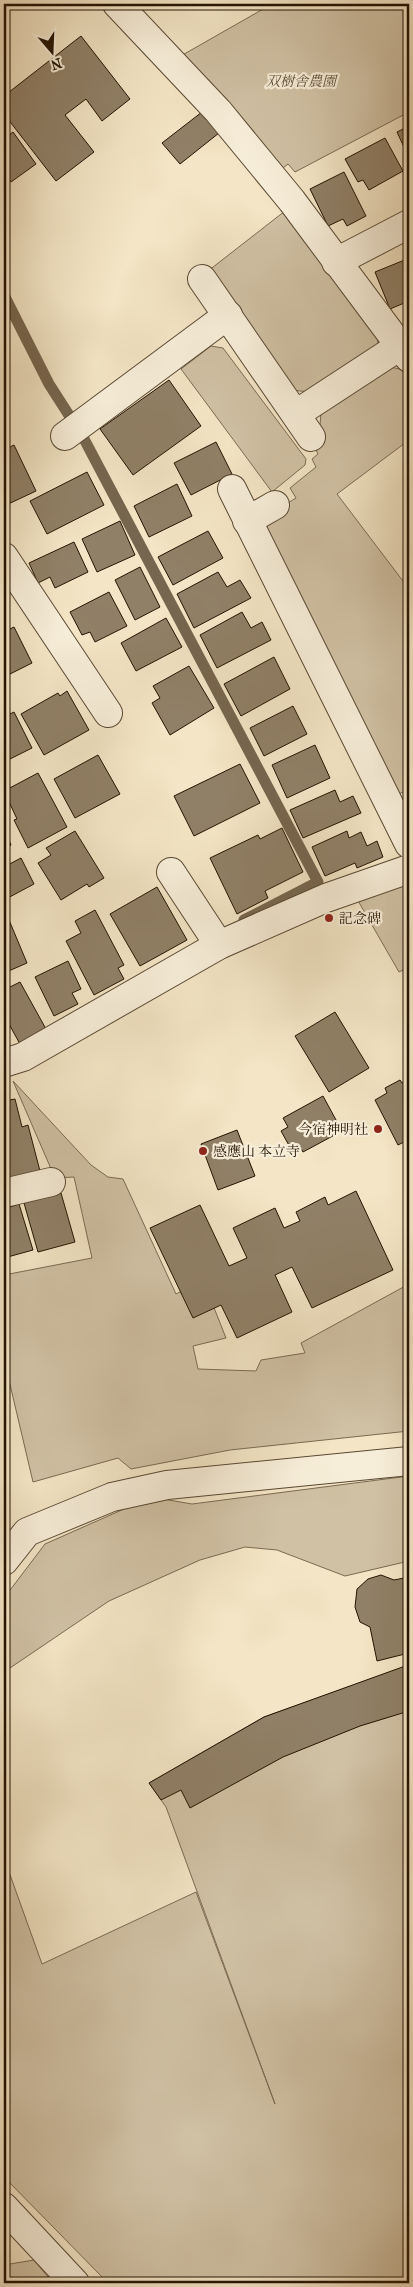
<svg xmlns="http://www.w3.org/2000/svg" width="413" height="2287" font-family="'IM FELL French Canon','Noto Serif JP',serif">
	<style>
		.green { fill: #d0c1a4; stroke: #7a6a53 }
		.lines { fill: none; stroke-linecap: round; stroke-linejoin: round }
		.stream { stroke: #76664f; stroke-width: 11 }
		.building { fill: #908067; stroke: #241302 }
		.minor-casing { stroke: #584833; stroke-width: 30 }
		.minor { stroke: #f7eed9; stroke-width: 28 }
		.poi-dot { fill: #8f2418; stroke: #f7eed9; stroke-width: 2 }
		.labels { text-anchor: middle; stroke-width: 4.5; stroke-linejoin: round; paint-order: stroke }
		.park-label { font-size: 14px; font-style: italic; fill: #60503b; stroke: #f7eed9 }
		.poi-label { font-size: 14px; fill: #241302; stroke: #f7eed9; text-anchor: start }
	</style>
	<rect width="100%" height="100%" fill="#f3e5c5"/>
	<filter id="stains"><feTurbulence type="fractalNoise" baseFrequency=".004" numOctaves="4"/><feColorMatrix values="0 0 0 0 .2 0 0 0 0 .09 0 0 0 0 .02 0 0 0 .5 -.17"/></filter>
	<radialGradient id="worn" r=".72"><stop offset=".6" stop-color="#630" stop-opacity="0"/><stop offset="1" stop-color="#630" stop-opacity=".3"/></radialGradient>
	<g class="green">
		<path d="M272 4H409V112L295 172 288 164 278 172 179 57Z"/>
		<path d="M285 211 379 332 377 348 310 392 291 390 208 271Z"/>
		<path d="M211 346 223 348 306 459 305 465 272 492 181 369Z"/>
		<path d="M390 367 409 371V440L337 494 409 589V789L399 794 263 539C268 516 276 510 296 498L290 488 316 467 312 459 318 454 311 440 319 437 321 413Z"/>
		<path d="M409 881V967L399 972 357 899Z"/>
		<path d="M13 1081 91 1165 108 1177 123 1179 176 1294 203 1280 226 1338 193 1346 198 1369 256 1371 261 1360 305 1353 301 1343 409 1284V1431L230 1450 131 1469 118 1458 33 1482 4 1359V1275L92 1258 74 1177 55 1178Z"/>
		<path d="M409 1476V1561L345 1576 277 1550 245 1547 200 1560 109 1601 4 1672V1598L45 1544 151 1497 192 1504Z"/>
		<path d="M409 1655V2283H108L4 2177V1858L42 1964 196 1892 275 2104 166 1807 149 1783 264 1717 408 1666 407 1656Z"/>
		<path d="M34 2260 53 2283H4V2265Z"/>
	</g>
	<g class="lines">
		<path class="stream" d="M4 295 49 384 83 437 318 882 244 920"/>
	</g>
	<g class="building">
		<path d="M81 36 130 99 102 121 86 99 65 115 94 152 56 181 4 114V96Z"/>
		<path d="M202 112 219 133 180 164 162 143Z"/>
		<path d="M409 126V158L397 132Z"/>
		<path d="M13 132 36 164 11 182 4 172V139Z"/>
		<path d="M385 138 403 171 369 190 363 180 358 182 345 159Z"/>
		<path d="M344 172 366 216 347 226 343 219 328 226 310 189Z"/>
		<path d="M407 259 409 265V301L390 309 375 272Z"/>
		<path d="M169 380 201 426 133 475 100 429Z"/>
		<path d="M216 442 232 474 191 495 174 463Z"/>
		<path d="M14 445 36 491 4 506V450Z"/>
		<path d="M87 472 104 505 47 534 30 501Z"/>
		<path d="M177 484 192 516 149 537 134 506Z"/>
		<path d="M120 521 135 555 97 572 82 539Z"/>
		<path d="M208 531 223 558 173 585 158 557Z"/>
		<path d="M74 542 88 572 55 588 50 577 38 583 29 563Z"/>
		<path d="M140 567 160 607 135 620 115 580Z"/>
		<path d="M218 572 227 587 240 580 251 598 194 628 177 594Z"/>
		<path d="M109 592 127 626 95 642 90 632 82 635 70 612Z"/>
		<path d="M242 612 251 628 262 622 271 640 217 668 200 635Z"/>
		<path d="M166 618 182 647 136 671 121 643Z"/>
		<path d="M14 627 32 663 4 677V632Z"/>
		<path d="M274 657 290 689 241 716 224 684Z"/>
		<path d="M189 666 214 708 170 735 152 703 160 698 153 686Z"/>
		<path d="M67 691 89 730 44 755 21 714 58 693 60 696Z"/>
		<path d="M293 706 307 734 264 756 250 728Z"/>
		<path d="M14 712 32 748 4 762V717Z"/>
		<path d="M315 745 330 778 287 798 272 765Z"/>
		<path d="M98 755 120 794 75 818 54 779Z"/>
		<path d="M240 764 260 803 194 836 174 796Z"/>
		<path d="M38 773 67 827 28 848 14 820 17 819 4 791Z"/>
		<path d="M335 790 340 802 353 796 361 813 303 838 290 810Z"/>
		<path d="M4 828 11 845 4 849Z"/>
		<path d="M282 828 303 872 265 891 268 898 237 914 210 858 258 835 260 839Z"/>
		<path d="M75 831 104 878 89 887 87 884 61 900 38 863 51 855 46 848Z"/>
		<path d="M347 831 349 838 361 832 367 846 377 841 383 857 357 868 355 863 325 876 312 847Z"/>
		<path d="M21 858 34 884 4 900V867Z"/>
		<path d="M157 887 187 940 140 966 110 914Z"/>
		<path d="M95 910 124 965 118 968 124 979 94 995 66 941 81 933 75 921Z"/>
		<path d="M9 920 27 963 4 973V923Z"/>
		<path d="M68 961 81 989 72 993 78 1004 54 1016 35 977Z"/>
		<path d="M20 982 46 1029 20 1044 4 1015V990Z"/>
		<path d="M335 1012 369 1068 329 1092 295 1036Z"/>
		<path d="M400 1080 402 1083 409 1080 408 1149 404 1142 398 1145 375 1100 387 1093 385 1088Z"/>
		<path d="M323 1096 342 1131 303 1152 299 1145 291 1149 281 1131 288 1127 283 1118Z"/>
		<path d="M15 1099 22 1127 28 1125 40 1171 4 1180V1101Z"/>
		<path d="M237 1130 255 1176 218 1190 201 1144Z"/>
		<path d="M356 1191 393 1270 312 1308 292 1267 275 1275 292 1312 237 1338 221 1305 193 1318 150 1228 200 1205 229 1266 247 1258 233 1228 275 1208 284 1228 300 1221 296 1212 325 1197 328 1205Z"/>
		<path d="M61 1193 75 1242 38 1252 24 1203Z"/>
		<path d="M19 1204 33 1250 4 1258V1209Z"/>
		<path d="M381 1575 394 1580 409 1577V1653L377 1661 370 1627 360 1622 355 1607 357 1589 368 1579Z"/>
		<path d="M409 1655V1711L360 1726 283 1757 190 1808 181 1790 161 1800 149 1783 264 1717 408 1665 407 1656Z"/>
	</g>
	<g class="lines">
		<defs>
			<g id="minor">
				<path d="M117 4 218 111 292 201 409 358"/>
				<path d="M336 262 409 224"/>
				<path d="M202 279 311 437"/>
				<path d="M296 414 400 346"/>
				<path d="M65 436 228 315"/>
				<path d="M232 489 409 844"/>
				<path d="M247 521 275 505"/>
				<path d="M4 557 108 713"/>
				<path d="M171 872 219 945"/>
				<path d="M4 1063 23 1057 219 945 326 898 409 869"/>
				<path d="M4 1193 51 1182"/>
				<path d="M4 1561 27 1532 112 1497 167 1485 409 1461"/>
				<path d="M4 2207 75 2283"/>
			</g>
		</defs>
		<use href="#minor" class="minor-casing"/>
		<use href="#minor" class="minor"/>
	</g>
	<g class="poi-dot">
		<circle cx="329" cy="918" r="5"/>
		<circle cx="378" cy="1129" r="5"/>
		<circle cx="203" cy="1151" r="5"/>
	</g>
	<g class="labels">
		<g class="park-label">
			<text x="301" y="86">双樹舎農園</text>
		</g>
		<g class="poi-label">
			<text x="339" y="923">記念碑</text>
			<text x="368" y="1134" text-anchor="end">今宿神明社</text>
			<text x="213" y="1156">感應山 本立寺</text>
		</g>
	</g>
	<rect width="413" height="2287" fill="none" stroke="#f3e5c5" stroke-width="20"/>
	<rect x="5" y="5" width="403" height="2277" fill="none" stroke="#241302" stroke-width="2.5"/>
	<rect x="10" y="10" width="393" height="2267" fill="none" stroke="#241302"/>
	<g transform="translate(52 52) rotate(161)" stroke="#f7eed9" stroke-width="4" paint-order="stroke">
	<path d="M0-4L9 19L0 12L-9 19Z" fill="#241302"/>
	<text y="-8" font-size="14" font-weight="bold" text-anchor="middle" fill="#241302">N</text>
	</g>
	<rect width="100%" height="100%" filter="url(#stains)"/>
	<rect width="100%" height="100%" fill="url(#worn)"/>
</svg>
